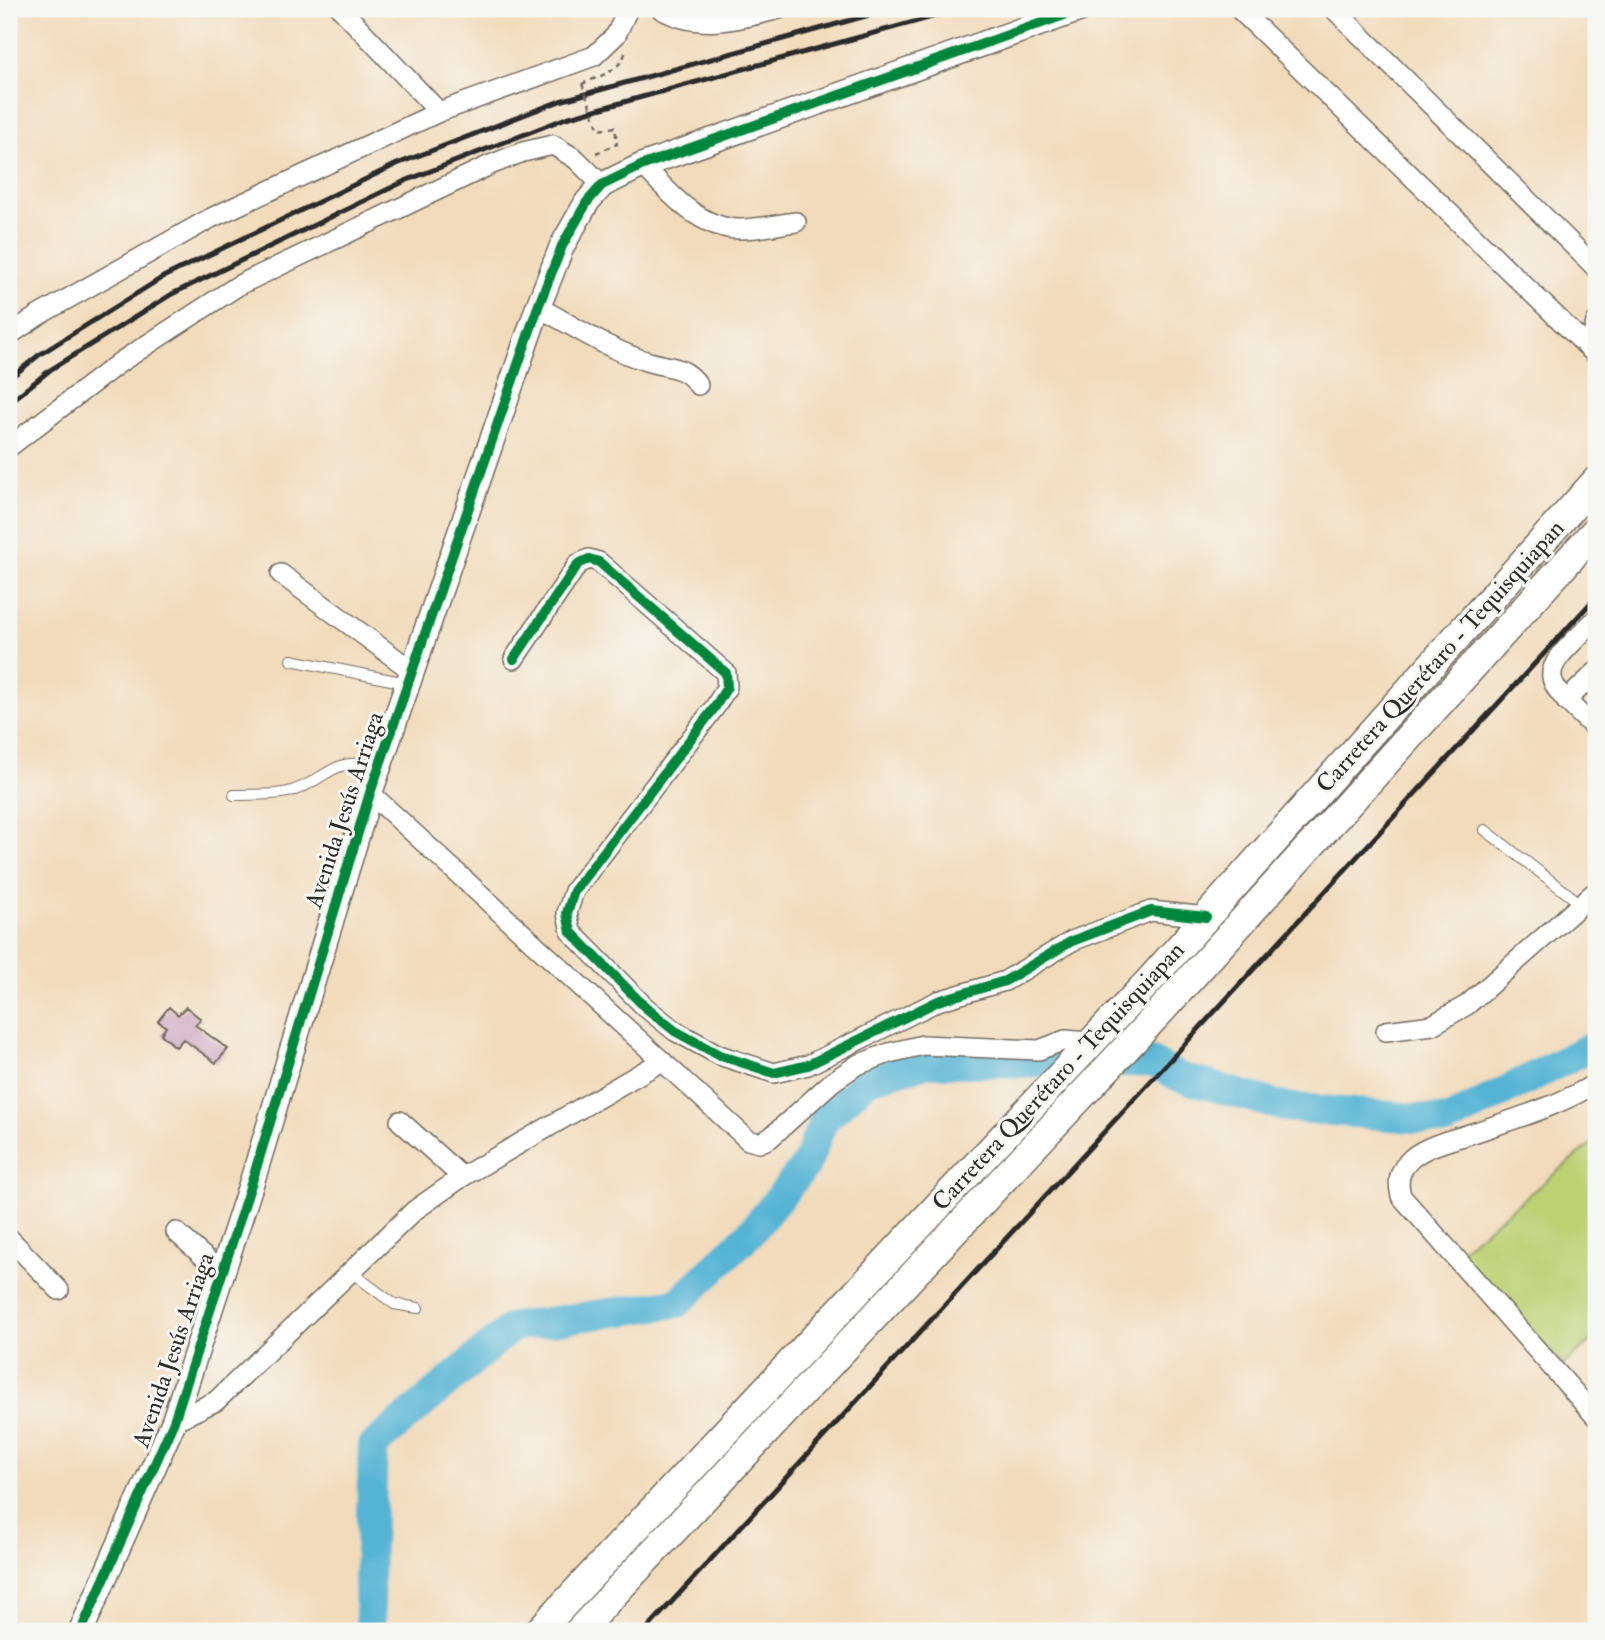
<svg xmlns="http://www.w3.org/2000/svg" width="1605" height="1640" font-family="'IM FELL Double Pica',serif">
	<style>
		.green { fill: #bdd175; stroke: #747e50; stroke-width: 2 }
		.lines { fill: none; stroke-linecap: round; stroke-linejoin: round }
		.river { stroke: #55b4d4; stroke-width: 30 }
		.building { fill: #c598b7 }
		.service-casing { stroke: #71695d; stroke-width: 12 }
		.minor-casing { stroke: #71695d; stroke-width: 22 }
		.tertiary-casing { stroke: #71695d; stroke-width: 27 }
		.secondary-casing { stroke: #71695d; stroke-width: 31 }
		.path { stroke: #71695d; stroke-width: 2.5; stroke-dasharray: 5 5; stroke-linecap: butt }
		.service { stroke: #fff; stroke-width: 10 }
		.minor { stroke: #fff; stroke-width: 19 }
		.tertiary { stroke: #fff; stroke-width: 24 }
		.secondary { stroke: #fff; stroke-width: 28 }
		.rail { stroke: #2b2b2b; stroke-width: 5 }
		.path-bridge { stroke: #71695d; stroke-width: 2.5; stroke-dasharray: 5 5; stroke-linecap: butt }
		.cycleway-casing { stroke: #f6f6f2; stroke-width: 15 }
		.cycleway { stroke: #00873e; stroke-width: 10 }
		.labels { text-anchor: middle; stroke-width: 6; stroke-linejoin: round; paint-order: stroke }
		.street-label { font-size: 24px; fill: #2b2b2b; stroke: #f6f6f2 }
	</style>
	<rect width="100%" height="100%" fill="#f6f6f2"/>
	<filter id="ink" filterUnits="userSpaceOnUse"><feTurbulence type="fractalNoise" baseFrequency=".0143" numOctaves="2"/><feDisplacementMap in="SourceGraphic" scale="14" xChannelSelector="R" yChannelSelector="G"/><feConvolveMatrix kernelMatrix="1 2 1 2 8 2 1 2 1" color-interpolation-filters="sRGB"/></filter>
	<filter id="wash" filterUnits="userSpaceOnUse"><feTurbulence type="fractalNoise" baseFrequency=".00686" numOctaves="4" result="noise"/><feDisplacementMap in="SourceGraphic" scale="28" xChannelSelector="R" yChannelSelector="G"/><feGaussianBlur stdDeviation="1.57" result="paint"/><feColorMatrix in="noise" values="0 0 0 0 0 0 0 0 0 0 0 0 0 0 0 0 0 1.4 0 .05"/><feComposite in="paint" operator="in"/></filter>
	<g filter="url(#wash)">
		<rect width="100%" height="100%" fill="#f2dbbb"/>
		<path class="green" d="M1596 1140V1337L1563 1365 1457 1253Z"/>
		<g class="lines">
			<path class="river" d="M371 1631 369 1582 373 1446 512 1327 678 1303 751 1232 806 1165 824 1120 868 1079 926 1063 1152 1062 1179 1077 1285 1107 1447 1121 1596 1044"/>
		</g>
		<g id="blocks">
			<path class="building" d="M169 1007 178 1015 186 1007 201 1019 195 1025 228 1049 216 1063 183 1039 176 1047 161 1034 166 1027 158 1021Z"/>
		</g>
	</g>
	<g filter="url(#ink)">
		<use href="#blocks" fill-opacity="0" stroke="#71695d" stroke-width="2"/>
		<g class="lines">
			<defs>
				<g id="service">
					<path d="M291 660 406 683"/>
					<path d="M234 795C251 794 271 796 288 792 325 783 333 753 378 767"/>
					<path d="M1485 830 1581 904"/>
					<path d="M351 1272 394 1304 418 1308"/>
				</g>
				<g id="minor">
					<path d="M341 9 439 112"/>
					<path d="M661 9C699 31 740 19 779 9"/>
					<path d="M1239 9 1596 355"/>
					<path d="M1334 9 1596 268"/>
					<path d="M643 165C668 192 700 230 741 229 759 229 778 224 796 222"/>
					<path d="M538 307C572 325 609 350 646 361 667 368 685 365 698 385"/>
					<path d="M9 335 39 315 211 218 439 112 594 56 616 35 628 9"/>
					<path d="M1590 349 1596 322"/>
					<path d="M9 447 119 363 239 285 490 165 523 152 553 145 576 159 602 185"/>
					<path d="M281 574 411 670"/>
					<path d="M1596 619C1538 676 1536 673 1596 729"/>
					<path d="M514 659 578 564 589 559 599 562 726 673 727 687 715 707 574 891 567 913 571 932 645 1007 675 1031 719 1055 774 1073 808 1065 938 1001 1005 981 1072 941 1151 911 1206 917"/>
					<path d="M1566 701 1596 672"/>
					<path d="M370 793 748 1140 759 1143 770 1138 832 1082 857 1065 889 1053 923 1045 1039 1050 1065 1040 1089 1042"/>
					<path d="M1386 1031 1432 1025 1467 1005 1596 891"/>
					<path d="M1596 1083C1559 1106 1517 1118 1476 1132 1456 1139 1429 1144 1412 1158 1399 1170 1397 1180 1401 1196L1596 1417"/>
					<path d="M400 1121 462 1177"/>
					<path d="M176 1232 222 1273"/>
					<path d="M9 1238 59 1290"/>
					<path d="M174 1421 216 1401 415 1210 462 1177 662 1061"/>
				</g>
				<path id="tertiary" d="M81 1631 174 1421 254 1175 370 793 538 307 562 246 587 202 602 185 643 165 1081 9"/>
				<g id="secondary">
					<path d="M539 1631 1150 980 1596 481"/>
					<path d="M579 1631 1160 1012 1596 530"/>
				</g>
			</defs>
			<use href="#service" class="service-casing"/>
			<use href="#minor" class="minor-casing"/>
			<use href="#tertiary" class="tertiary-casing"/>
			<use href="#secondary" class="secondary-casing"/>
			<g class="path">
				<path d="M582 84C597 77 621 71 625 53"/>
				<path d="M596 153 617 144 615 127 599 130"/>
			</g>
			<use href="#service" class="service"/>
			<use href="#minor" class="minor"/>
			<use href="#tertiary" class="tertiary"/>
			<use href="#secondary" class="secondary"/>
			<g class="rail">
				<path d="M9 379 39 355 163 277 397 164 560 101 891 9"/>
				<path d="M9 403 50 370 172 294 405 181 566 118 961 9"/>
				<path d="M645 1631 1596 597"/>
			</g>
			<path class="path-bridge" d="M582 84 599 130"/>
			<defs>
				<g id="cycleway">
					<path d="M514 659 578 564 589 559 599 562 726 673 727 687 715 707 574 891 567 913 571 932 645 1007 675 1031 719 1055 774 1073 808 1065 938 1001 1005 981 1072 941 1151 911 1206 917"/>
					<path d="M81 1631 174 1421 254 1175 370 793 538 307 562 246 587 202 602 185 643 165 1081 9"/>
				</g>
			</defs>
			<use href="#cycleway" class="cycleway-casing"/>
			<use href="#cycleway" class="cycleway"/>
		</g>
	</g>
	<g class="labels">
		<g class="street-label">
			<text transform="translate(1440 656) rotate(-48)" y="8">Carretera Querétaro - Tequisquiapan</text>
			<text transform="translate(344 810) rotate(-72)" y="8">Avenida Jesús Arriaga</text>
			<text transform="translate(1058 1076) rotate(-47)" y="8">Carretera Querétaro - Tequisquiapan</text>
			<text transform="translate(173 1350) rotate(-71)" y="8">Avenida Jesús Arriaga</text>
		</g>
	</g>
	<rect width="1605" height="1640" fill="none" stroke="#f6f6f2" stroke-width="35"/>
</svg>
